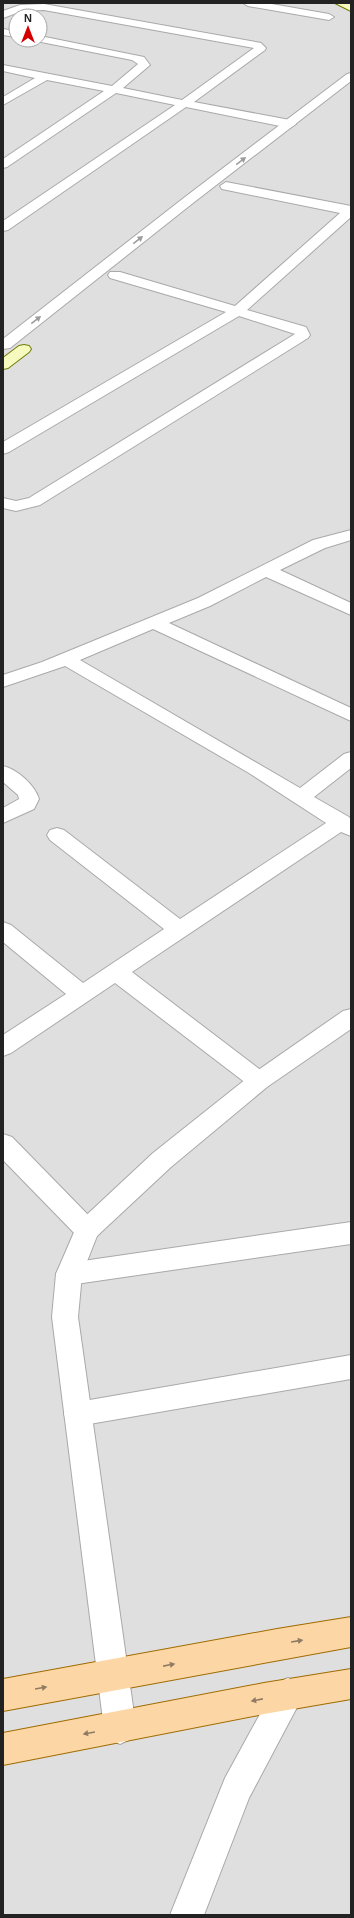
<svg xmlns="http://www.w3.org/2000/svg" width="354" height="1918" font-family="Helvetica,sans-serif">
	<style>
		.residential { fill: #e0dfdf; fill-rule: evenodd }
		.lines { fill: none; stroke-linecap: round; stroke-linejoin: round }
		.minor-casing { stroke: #a9a9a9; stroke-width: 2 }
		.tertiary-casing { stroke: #a9a9a9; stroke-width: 2 }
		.secondary-casing { stroke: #707d05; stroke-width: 2 }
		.primary-casing { stroke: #a06b00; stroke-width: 2 }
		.minor { fill: #fff; fill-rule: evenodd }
		.tertiary { fill: #fff; fill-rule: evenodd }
		.secondary { fill: #f7fabf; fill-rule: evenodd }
		.primary { fill: #fcd6a4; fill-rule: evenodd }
		.oneway { fill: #9c9c9c }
		.oneway2 { fill: #8f7c63 }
	</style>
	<rect width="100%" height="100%" fill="#f2efe9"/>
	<path class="residential" d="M3 3H351V1915H3ZM16 16H40V40H16Z"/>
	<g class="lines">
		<defs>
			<g id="minor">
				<path d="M243 3H266L329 14 334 17 329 20 248 6Z"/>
				<path d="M44 4 261 43 266 48 265 50 194 102 290 120 296 124 290 128 186 107 8 230 3 231V221L175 105 116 93 7 167 3 168V159L104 91 47 80 3 105V97L35 78 3 71V65L112 86 138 64 132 60 36 41 35 40H40V36L144 57 150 65 123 88 182 100 254 48 44 10 22 11 3 18V11L20 5Z"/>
				<path d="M3 29 16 31V37L3 35Z"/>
				<path d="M226 182 351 206V217L247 310 306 327 310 335 308 338 40 505 16 511 3 508V498L16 501 29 498 295 334 239 316 9 452 3 454V442L226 312 110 278 108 275 110 272H120L235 306 340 213 222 189 220 186Z"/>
				<path d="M351 530V540L325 548 280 570 351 603V615L266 577 210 606 169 623 351 708V721L153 629 80 660 300 788 344 754 351 752V768L314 797 349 817 351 820V836L341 832 132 972 267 1075 271 1081 267 1087 259 1090 251 1087 115 983 11 1053 3 1056V1035L66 994 3 942V922L11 925 83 983 164 929 50 840 47 835 50 830 57 828 64 830 180 919 326 823 249 773 65 666 3 687V675L42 662 198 598 313 540Z"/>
				<path d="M3 766C17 769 35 785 39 799L34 809 3 823V808L19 799 18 795 3 782Z"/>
				<path d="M3 1134 12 1137 96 1223 100 1230 96 1237 87 1240 78 1237 3 1160Z"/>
				<path d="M351 1222V1244L69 1285 60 1282 56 1274 60 1266 69 1263Z"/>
				<path d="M351 1355V1379L78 1426 68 1423 64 1414 68 1405 78 1402Z"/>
				<path d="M288 1678 299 1683 304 1694 249 1798 204 1915H170L225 1778 277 1683Z"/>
			</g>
			<g id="tertiary">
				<path d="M351 73V81L193 203 10 348 3 349V339L185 197 347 74Z"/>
				<path d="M351 1009V1029L267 1087 171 1167 97 1236 82 1274 78 1317 136 1728 131 1739 120 1744 109 1739 104 1728 52 1317 56 1274 78 1223 153 1153 251 1075 343 1011Z"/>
			</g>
			<g id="secondary">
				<path d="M335 3 351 4V11Z"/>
				<path d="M24 345 29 346 31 349 29 352 8 368 3 369V358L19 346Z"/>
			</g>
			<g id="primary">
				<path d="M351 1617V1647L3 1711V1679L277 1629Z"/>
				<path d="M351 1669V1699L264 1714 3 1765V1733L264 1683Z"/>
			</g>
		</defs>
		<use href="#minor" class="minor-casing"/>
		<use href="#tertiary" class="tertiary-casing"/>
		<use href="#secondary" class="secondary-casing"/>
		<use href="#primary" class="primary-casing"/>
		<use href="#minor" class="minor"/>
		<use href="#tertiary" class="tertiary"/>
		<use href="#secondary" class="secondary"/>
		<use href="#primary" class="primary"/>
	</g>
	<defs><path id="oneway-solid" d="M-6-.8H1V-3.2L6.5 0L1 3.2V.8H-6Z"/></defs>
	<g class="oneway">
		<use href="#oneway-solid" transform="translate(241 161) rotate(-37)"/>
		<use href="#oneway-solid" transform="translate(138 240) rotate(-38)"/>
		<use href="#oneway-solid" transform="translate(36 320) rotate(-38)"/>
	</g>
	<g class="oneway2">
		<use href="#oneway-solid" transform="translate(297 1641) rotate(-9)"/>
		<use href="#oneway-solid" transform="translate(169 1665) rotate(-11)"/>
		<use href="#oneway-solid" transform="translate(41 1688) rotate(-10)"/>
		<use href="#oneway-solid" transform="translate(257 1700) rotate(169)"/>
		<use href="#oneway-solid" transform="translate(89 1733) rotate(170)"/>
	</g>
	<rect width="354" height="1918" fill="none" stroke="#222222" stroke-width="8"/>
	<g transform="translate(28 28)"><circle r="19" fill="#ffffff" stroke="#a7a7a7"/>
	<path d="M0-3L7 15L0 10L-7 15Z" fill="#d40000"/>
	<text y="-6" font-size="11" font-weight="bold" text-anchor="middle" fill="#222222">N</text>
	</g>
</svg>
